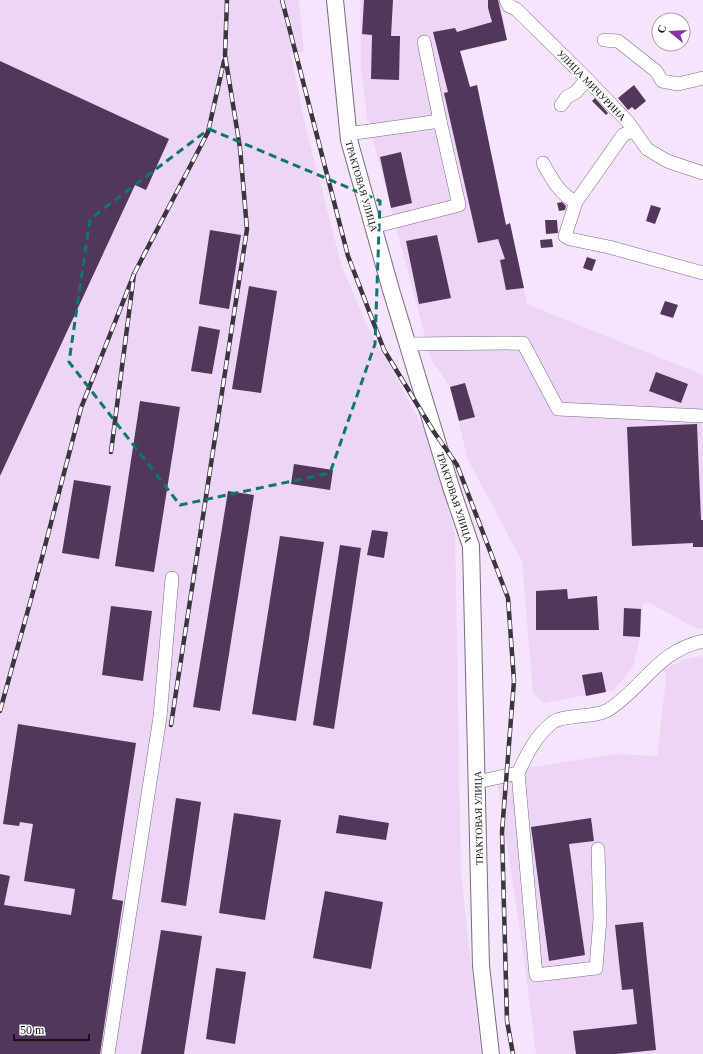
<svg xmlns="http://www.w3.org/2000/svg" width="703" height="1054" font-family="'Times New Roman',serif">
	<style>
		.built { fill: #ecd5f5 }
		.building { fill: #50375b }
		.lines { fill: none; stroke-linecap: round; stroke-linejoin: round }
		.minor-casing { stroke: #7a6a80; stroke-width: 14 }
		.major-casing { stroke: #7a6a80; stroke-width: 18 }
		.minor { stroke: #fff; stroke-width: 13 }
		.major { stroke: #fff; stroke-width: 16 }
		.rail-casing { stroke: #3c343f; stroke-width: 4.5 }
		.rail { stroke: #fff; stroke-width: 3; stroke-dasharray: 9; stroke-linecap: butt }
		.marked { fill: none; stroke: #0f766e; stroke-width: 3; stroke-dasharray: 8 5; stroke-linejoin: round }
		.labels { text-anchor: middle; stroke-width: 4; stroke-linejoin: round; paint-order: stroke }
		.street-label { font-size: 10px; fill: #18121b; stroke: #fff }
	</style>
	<rect width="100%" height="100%" fill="#f6e4fd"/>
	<g class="built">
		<path d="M0 0H299L304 52 291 54 306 129 341 264 367 325 427 434 455 533 461 874 481 1054H0Z"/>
		<path d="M360 0H500L507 40 460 51 470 87 477 85 506 224 510 223 527 304 703 375V628L697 629 650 603 643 604 640 637 633 666 614 690 544 703 533 693 522 561 468 460 450 387 431 359 367 117 361 68Z"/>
		<path d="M703 656V1054H536L523 950 496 773 615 754 657 756 666 679 664 669 686 659Z"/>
	</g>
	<g class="building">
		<path d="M364 0H393L391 36H400L399 80 371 79 372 35 362 34Z"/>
		<path d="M488 0H498L507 40 460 51 470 87 477 85 506 225 510 223 524 288 506 290 500 260 505 259 498 239 478 243 444 93 448 92 433 32 455 28 457 32 492 22 488 8Z"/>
		<path d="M0 61 169 139 146 190 135 185 0 476Z"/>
		<path d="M634 85 646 101 635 110 632 107 628 110 618 98Z"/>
		<path d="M595 98 608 113 606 115 592 101Z"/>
		<path d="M401 152 412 203 391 208 380 157Z"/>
		<path d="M562 202 566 206 565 210 559 211 557 203Z"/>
		<path d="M651 205 661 208 655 224 646 221Z"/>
		<path d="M545 220H557L558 233 546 234Z"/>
		<path d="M210 230 241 235 229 309 199 304Z"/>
		<path d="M437 235 451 298 419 304 406 241Z"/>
		<path d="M552 239 553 247 541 248 540 240Z"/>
		<path d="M587 257 596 260 592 271 583 268Z"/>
		<path d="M249 286 277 291 261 393 232 389Z"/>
		<path d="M665 301 678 305 673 318 660 314Z"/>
		<path d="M199 326 220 330 212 374 191 371Z"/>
		<path d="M656 372 688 384 681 403 649 391Z"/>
		<path d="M465 383 475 417 459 421 450 387Z"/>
		<path d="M140 401 180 407 154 572 115 566Z"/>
		<path d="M697 424 701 520H703V547H693V543L632 546 627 427Z"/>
		<path d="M294 464 333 470 330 490 291 484Z"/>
		<path d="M74 480 111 486 99 559 62 553Z"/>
		<path d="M228 491 254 495 220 711 193 707Z"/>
		<path d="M372 530 388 532 384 558 367 555Z"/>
		<path d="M280 536 324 542 296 721 252 714Z"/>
		<path d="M340 545 361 548 334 729 313 725Z"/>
		<path d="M567 589 568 599 597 596 599 630H536V591Z"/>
		<path d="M111 606 152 611 143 681 102 675Z"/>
		<path d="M624 608 641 609 640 637 623 636Z"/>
		<path d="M602 672 606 692 586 696 582 675Z"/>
		<path d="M18 724 136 743 112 899 123 901 100 1054H0V874L10 876 4 905 71 915 75 889 24 881 33 824 20 822 19 826 3 824Z"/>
		<path d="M176 798 201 802 186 906 161 902Z"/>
		<path d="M234 813 281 820 265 920 219 913Z"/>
		<path d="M339 815 389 823 386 840 336 833Z"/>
		<path d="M591 818 594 841 569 844 585 955 549 961 531 827Z"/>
		<path d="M325 891 383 902 371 969 313 958Z"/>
		<path d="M643 922 656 1050 616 1054H576L573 1031 637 1024 633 989 622 990 615 925Z"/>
		<path d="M161 930 202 936 184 1054H141Z"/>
		<path d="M216 968 246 972 235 1044 206 1039Z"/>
	</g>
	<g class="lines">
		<defs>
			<g id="minor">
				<path d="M506 0 509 6 516 9 587 79 628 122 647 149 667 161 703 173"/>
				<path d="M604 40 618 41 656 71 662 81 678 84 703 78"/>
				<path d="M424 42 440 121"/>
				<path d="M561 105 567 97 576 92 587 79"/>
				<path d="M632 131 623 135 576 202 565 236 570 239 609 247 703 273"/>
				<path d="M348 134 440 121 459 205 373 227"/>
				<path d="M543 163C551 178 560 195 576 202"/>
				<path d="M408 344 523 343 558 409 703 416"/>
				<path d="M518 773 536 975 596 968 600 919 598 849"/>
				<path d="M477 782 518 773C526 756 536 735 552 723 562 714 595 718 608 710 643 688 657 651 703 641"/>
				<path d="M108 1054 160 717 172 578"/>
			</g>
			<path id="major" d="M335 0 349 140 391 290 451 487 471 546 481 966 491 1054"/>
		</defs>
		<use href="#minor" class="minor-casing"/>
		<use href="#major" class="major-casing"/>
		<use href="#minor" class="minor"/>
		<use href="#major" class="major"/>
		<defs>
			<g id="rail">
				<path d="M282 0 348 256 384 350 434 432 457 465 508 598 514 681 502 832 507 1021 513 1054"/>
				<path d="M111 452 134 274 208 132 224 61"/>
				<path d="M0 711 33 592 81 408 134 274"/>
				<path d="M171 725 247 229 240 148 225 55 227 0"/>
			</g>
		</defs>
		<use href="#rail" class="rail-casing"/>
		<use href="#rail" class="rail"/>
	</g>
	<path class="marked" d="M209 129 380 201 375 344 330 473 180 505 69 362 90 219Z"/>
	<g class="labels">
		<g class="street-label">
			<text transform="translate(592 85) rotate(46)" y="4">УЛИЦА МИЧУРИНА</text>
			<text transform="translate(362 186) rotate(74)" y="4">ТРАКТОВАЯ УЛИЦА</text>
			<text transform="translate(455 497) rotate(72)" y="4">ТРАКТОВАЯ УЛИЦА</text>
			<text transform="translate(478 818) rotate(-91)" y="4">ТРАКТОВАЯ УЛИЦА</text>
		</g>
	</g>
	<g transform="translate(671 32) rotate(288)"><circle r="19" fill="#ffffff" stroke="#a3a0a4"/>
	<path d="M0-3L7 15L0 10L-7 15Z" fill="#8735a4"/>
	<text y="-6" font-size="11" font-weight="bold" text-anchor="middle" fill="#18121b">С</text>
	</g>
	<path d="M14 1034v6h75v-6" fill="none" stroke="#18121b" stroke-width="2"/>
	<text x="20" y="1034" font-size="12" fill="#18121b" stroke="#ffffff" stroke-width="3" paint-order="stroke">50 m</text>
</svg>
